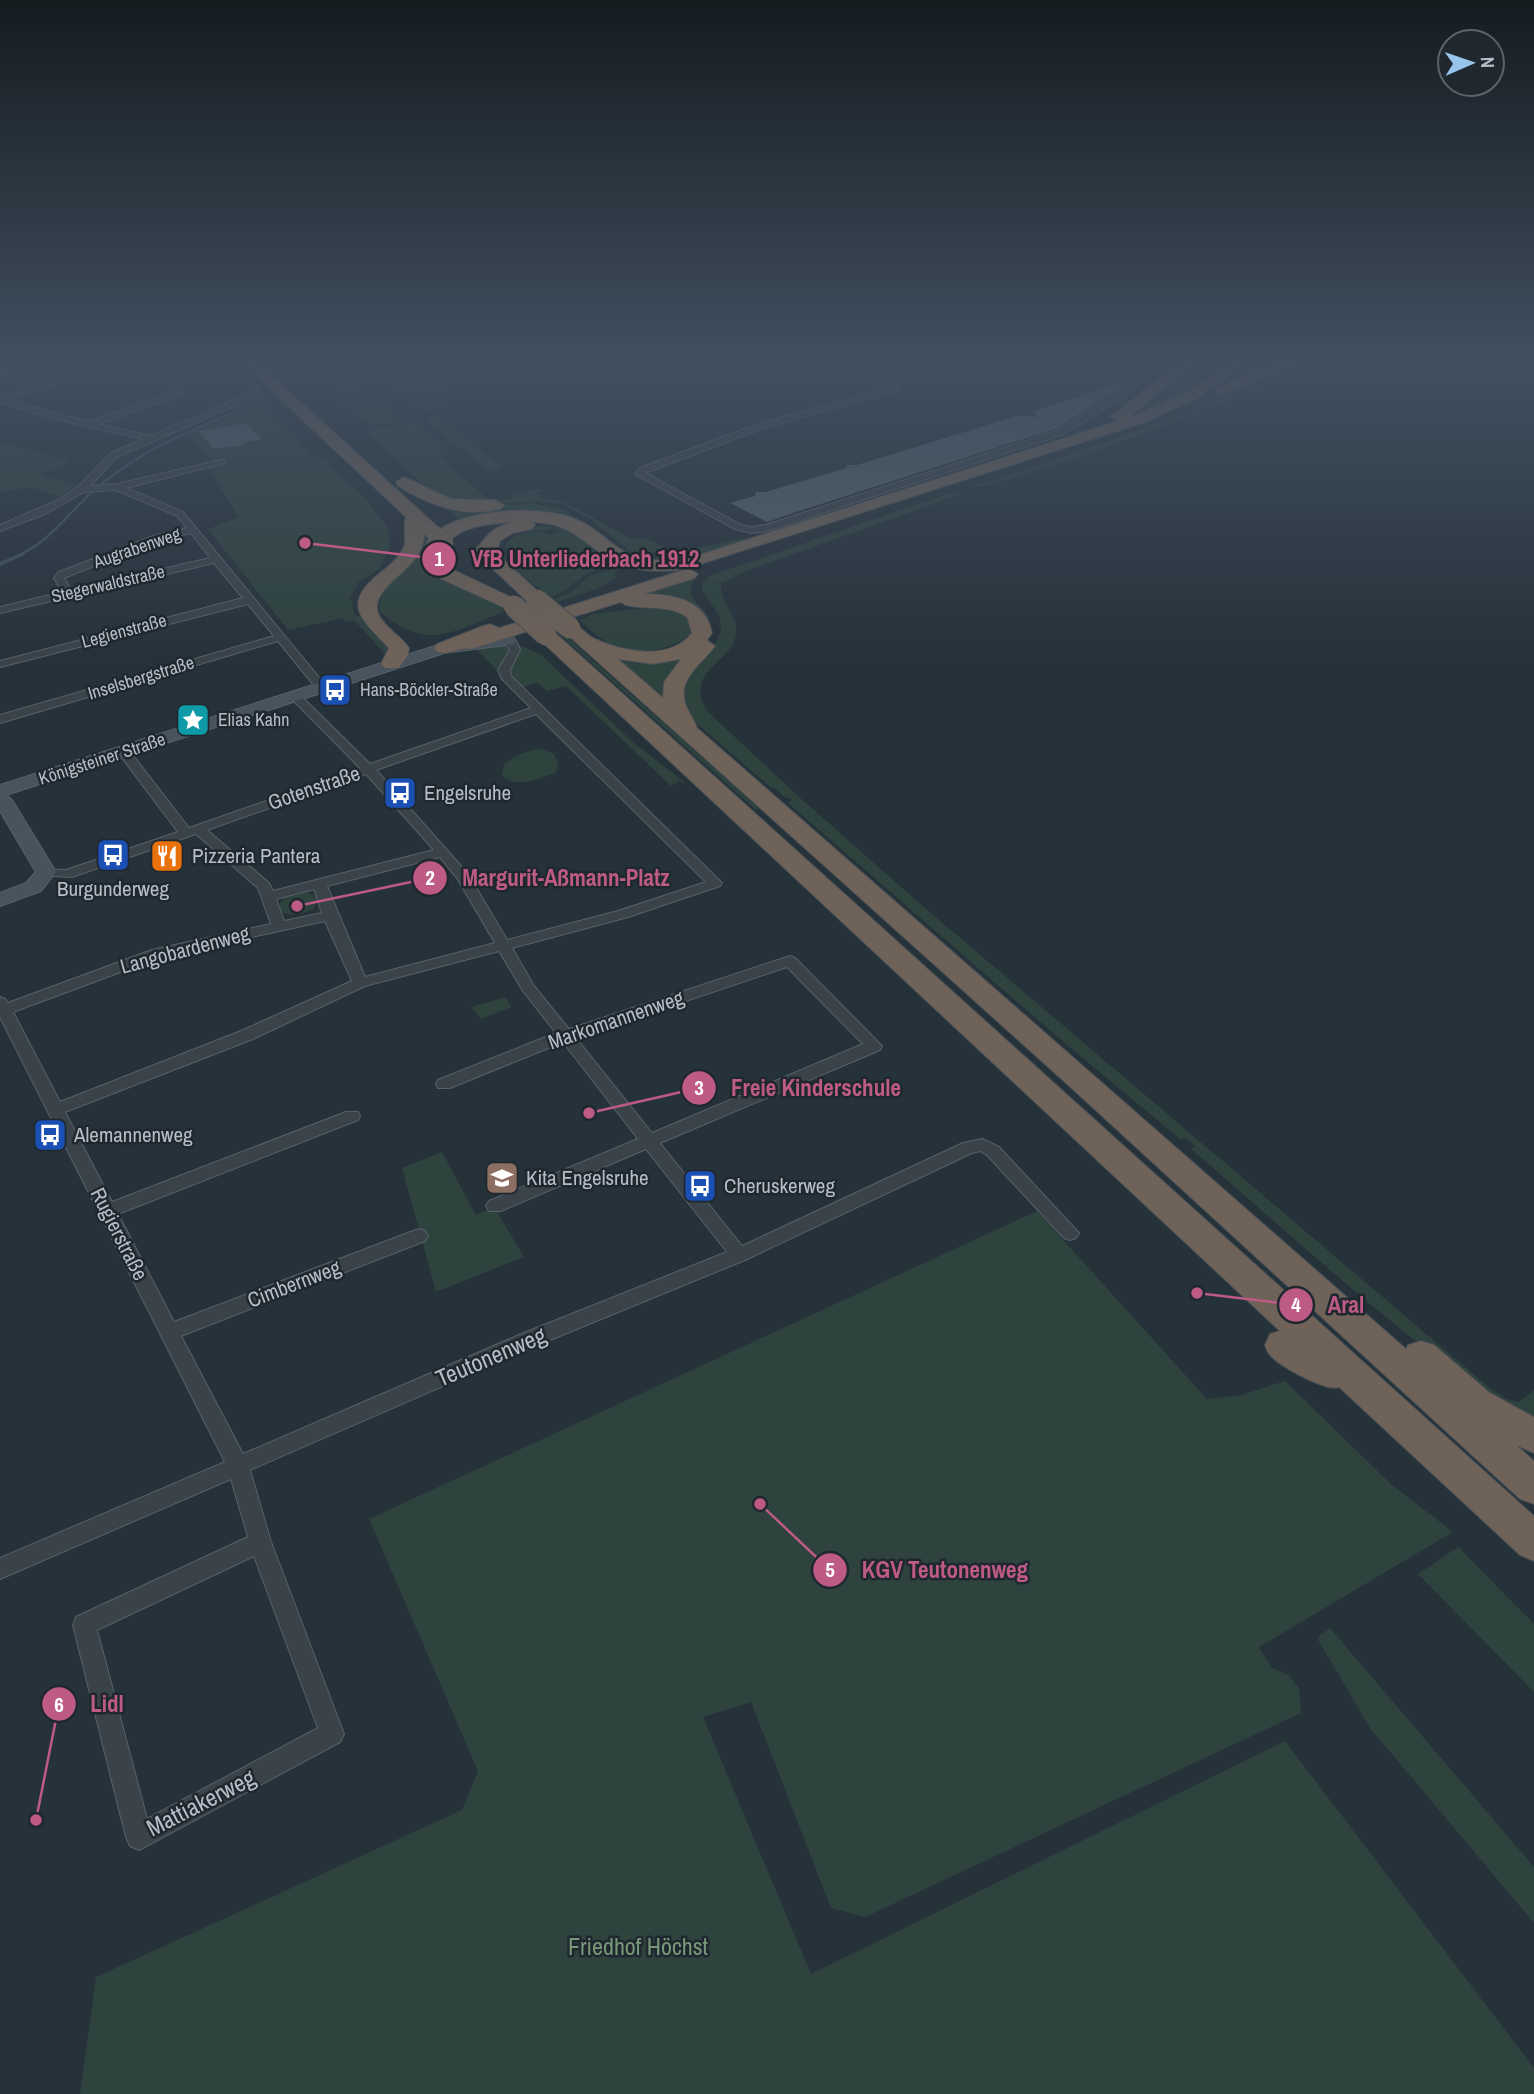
<svg xmlns="http://www.w3.org/2000/svg" width="1534" height="2094" font-family="'Archivo Narrow',sans-serif">
	<style>
		.green { fill: #2e423e }
		.lines { fill: none; stroke-linecap: round; stroke-linejoin: round }
		.stream-far1 { stroke: #3e5260; stroke-width: 2.5 }
		.stream { stroke: #3e5260; stroke-width: 3.5 }
		.building { fill: #546069 }
		.street-casing { stroke: #586168; stroke-width: 2 }
		.secondary-casing { stroke: #586168; stroke-width: 2 }
		.highway-casing { stroke: #454e55; stroke-width: 2 }
		.street { fill: #3a434a; fill-rule: evenodd }
		.secondary { fill: #48535d; fill-rule: evenodd }
		.highway { fill: #6f6258; fill-rule: evenodd }
		.highway-bridge-far1-casing { stroke: #454e55; stroke-width: 18; stroke-linecap: butt }
		.highway-bridge-casing { stroke: #454e55; stroke-width: 23; stroke-linecap: butt }
		.highway-bridge-far1 { stroke: #6f6258; stroke-width: 17 }
		.highway-bridge { stroke: #6f6258; stroke-width: 21 }
		.labels { text-anchor: middle; stroke-width: 5; stroke-linejoin: round; paint-order: stroke }
		.far-street-label { font-size: 18px; fill: #b5bec6; stroke: #1f282f }
		.far-poi-label { font-size: 18px; fill: #b5bec6; stroke: #1f282f; text-anchor: start }
		.street-label { font-size: 21px; fill: #b5bec6; stroke: #1f282f }
		.poi-label { font-size: 21px; fill: #b5bec6; stroke: #1f282f; text-anchor: start }
		.near-street-label { font-size: 24px; fill: #b5bec6; stroke: #1f282f }
		.near-park-label { font-size: 24px; fill: #779879; stroke: #1f282f }
		.leader { fill: none; stroke: #bd5a86; stroke-width: 2.5 }
		.callout-dot { fill: #bd5a86; stroke: #1f282f; stroke-width: 2.5 }
		.mark-label { font-size: 21px; text-anchor: middle; font-weight: bold; fill: #fff }
		.callout-label { font-size: 23px; text-anchor: middle; font-weight: bold; fill: #bd5a86; stroke: #1f282f; stroke-width: 5; stroke-linejoin: round; paint-order: stroke }
	</style>
	<rect width="100%" height="100%" fill="#26323a"/>
	<g class="green">
		<path d="M363 364H403L461 395 426 412 358 366Z"/>
		<path d="M476 364H515L543 379 525 383 509 374 499 376Z"/>
		<path d="M1200 364H1235C1197 393 1154 411 1109 425L1159 387Z"/>
		<path d="M1266 364H1344L1239 397 1087 455 990 485 966 488 1033 468 1179 416 1233 390Z"/>
		<path d="M342 370 356 381 326 388 315 378 320 374Z"/>
		<path d="M358 384 403 421 369 425 328 390Z"/>
		<path d="M262 403 317 459 323 458 366 499 388 528 390 548 378 570 359 582 350 597 355 615 362 617 371 628 368 630H373L392 643 388 657 354 620 344 622V618L288 630 208 529 238 517 209 468 216 465 189 434Z"/>
		<path d="M434 415 503 468 487 471 426 419Z"/>
		<path d="M415 422 452 453 440 456 488 499H510L515 494 541 489 544 490 536 493 543 498 563 501 629 538 646 539 668 548 641 556 632 553 590 519 563 504 534 501 477 506 437 497 365 431Z"/>
		<path d="M0 442 71 461 41 475 74 485 59 497 31 487 0 493Z"/>
		<path d="M953 492 961 494 741 573 724 582H711L721 583C719 602 740 617 736 636 728 666 684 671 707 711L797 795 918 902 1491 1389 1507 1399 1519 1402 1534 1390V1428C1411 1347 1303 1245 1191 1149L1195 1146 1186 1138 1181 1140 1061 1040 788 803 792 800 790 798H786L773 787H770L686 714 679 691 693 664 716 642 721 631 719 615 702 591V584L709 582 702 583 709 576Z"/>
		<path d="M530 503 565 510 613 546 569 520 462 522 443 507H489Z"/>
		<path d="M527 526C568 523 584 539 613 565L588 573 561 593 547 597 538 588 540 586 536 587 515 568 522 565 510 556 505 545C514 532 537 527 550 535L560 532 556 529 513 532Z"/>
		<path d="M423 534 433 540 425 554 499 604 505 609 502 610 503 612C451 632 429 652 380 612 375 578 425 570 423 534Z"/>
		<path d="M741 538 749 541 690 557 650 558C680 549 710 547 741 538Z"/>
		<path d="M616 569 615 578 599 588 558 602 555 599 571 592 589 576Z"/>
		<path d="M696 576C679 604 708 601 710 624 712 641 679 687 669 704L614 656 688 651 699 612 630 598Z"/>
		<path d="M635 609C655 609 686 605 695 628 682 650 636 656 614 646 601 641 589 628 579 620L593 614Z"/>
		<path d="M560 631 760 809 756 810 557 632Z"/>
		<path d="M503 643 511 648 501 674 474 647Z"/>
		<path d="M517 644 540 654 635 744 687 784 679 781 671 786 566 686 547 691 538 683 521 687 510 676 509 667Z"/>
		<path d="M543 749 554 754 559 765 555 773C537 779 518 789 502 776L504 764C516 755 527 750 543 749Z"/>
		<path d="M307 892 317 898 314 908C302 915 294 916 280 912L278 908C283 895 294 891 307 892Z"/>
		<path d="M506 997 511 1007 481 1019 471 1007Z"/>
		<path d="M442 1152 476 1215 494 1207 524 1257 436 1292 402 1168Z"/>
		<path d="M1037 1211 1207 1399 1241 1395 1285 1381 1392 1485 1453 1532 1259 1647 1272 1668 1288 1675 1299 1688 1301 1713 865 1917 831 1908 751 1702 703 1717 811 1974 1285 1741 1534 2068V2094H80L96 1977 462 1810 478 1771 369 1519Z"/>
		<path d="M1458 1547 1534 1624V1692L1418 1574Z"/>
		<path d="M1330 1628 1534 1867V1923L1370 1728 1317 1638Z"/>
	</g>
	<g class="lines">
		<g class="stream-far1">
			<path d="M298 374 313 364"/>
			<path d="M19 555C54 540 74 504 104 482 122 468 143 454 163 444 197 427 234 415 266 396"/>
		</g>
		<path class="stream" d="M0 564 23 554"/>
	</g>
	<g class="building">
		<path d="M1120 383 1122 386 1117 390 1058 428 790 514 767 522 730 503 755 496 756 492H766L846 468 847 465H857L1020 415 1037 417 1034 411Z"/>
		<path d="M246 423 262 439 241 443 244 445 214 449 198 431Z"/>
	</g>
	<g class="lines">
		<defs>
			<g id="street">
				<path d="M118 364H133L70 380 7 400 89 422 176 391 139 364H148L185 390V394L99 424 151 436 253 392 238 376 245 374 260 388 259 395 117 457 90 486 117 484 225 459V463L126 488 183 512 325 685V689H317L278 641 0 723V715L274 636 248 604 0 667V661L243 598 214 563 0 613V607L62 592 54 578 59 572 153 536 187 528 177 516 116 490 84 492 45 514 0 531V525L58 500 81 484 111 453 143 439 60 420 0 403V397L65 376ZM191 533 210 558 71 590 64 578 159 540Z"/>
				<path d="M876 364H887L872 371 896 384 898 390 761 429 645 473 741 525 751 527 766 525 1059 430 1115 395 1153 364H1162L1121 399 1065 434 767 531 751 533 735 529 635 474 640 468 755 425 889 388 862 371Z"/>
				<path d="M504 639 516 641 520 650 510 670 511 676 722 883 720 886 628 917 512 948 534 986 569 1029 790 956 795 958 882 1046 880 1050 660 1143 742 1246 963 1143 982 1139 999 1147 1079 1233 1076 1238 1070 1240 1064 1238 987 1155 980 1151 972 1153 745 1260 533 1347 250 1470 271 1542 344 1734 340 1742 139 1850 130 1846 126 1837 73 1625 76 1617 248 1537 231 1479 0 1579V1558L225 1462 0 1017V997L5 999 8 1003 152 950 271 924 258 888 196 834 72 877 41 875 39 872 41 869 66 870 178 832 120 755V749H128L189 828 360 768 291 698V694H299L370 764 531 708 502 679 498 670 510 650 503 641ZM536 714 706 882 618 911 507 940 468 874 376 770ZM366 774 434 850 273 891 269 883 207 830ZM440 857 457 878 495 943 365 977 327 886ZM314 889 322 913 284 921 276 899ZM325 921 352 981 241 1031 60 1102 13 1012 161 957ZM499 951 523 991 556 1033 438 1080 436 1084 438 1088H450L563 1042 638 1139 489 1201 486 1206 489 1211H501L646 1149 727 1252 519 1335 243 1454 181 1336 425 1241 428 1236 425 1231 419 1229 413 1231 174 1322 118 1214 358 1120 360 1116 358 1112H346L112 1202 65 1112 253 1039 365 986ZM787 967 863 1044 652 1133 576 1038ZM254 1556 318 1728 147 1819 97 1630Z"/>
			</g>
			<g id="secondary">
				<path d="M20 364H38L0 377V370Z"/>
				<path d="M508 636 514 638 516 641 514 644 444 653 6 795 12 800 56 872 41 891 0 906V893L26 883 36 872 0 811V785L435 646 471 638Z"/>
			</g>
			<g id="highway">
				<path d="M243 364H259L440 529C472 508 548 504 582 522 601 531 616 551 637 557 655 563 677 559 696 556L1118 421 1111 417 1114 414 1165 374 1183 364H1201L1175 380 1127 419 1186 393 1229 364H1246L1196 399 1143 423 688 568 698 574 695 578 644 594C674 594 706 600 712 633L707 640 715 646C702 664 678 678 685 703 688 712 695 721 697 728L1406 1349 1408 1345 1421 1341 1434 1345 1490 1393 1534 1417V1453L1516 1445 1534 1461V1504L1520 1499 1066 1083 560 628 563 624C579 620 582 633 595 639 624 652 670 661 692 633L687 617C665 602 632 612 621 602L471 649C459 646 449 656 437 652L434 648 437 644 483 626 490 624 499 628 687 569C664 572 638 573 616 562 581 544 578 525 533 522L535 525 532 529 513 533 500 541 498 549 504 560 547 600 537 606 530 604 474 551C488 536 490 527 515 522 486 524 452 526 439 556L447 567 521 602 524 606 521 610 514 612 433 575 421 556 429 538 424 534C426 569 365 587 379 615 385 628 401 636 409 648L408 655 399 668H385L381 664 389 648C362 619 340 605 380 573 388 567 398 559 403 549 408 538 402 527 406 517ZM618 659 653 664 681 659 664 682 663 698Z"/>
				<path d="M1275 364H1300L1226 393 1221 394 1214 390 1257 369Z"/>
				<path d="M404 477 451 499 495 500 504 505 501 509C463 518 430 506 398 486L396 482Z"/>
				<path d="M546 629 553 631 1534 1516V1561L1520 1555 1339 1387C1326 1392 1279 1366 1270 1355 1267 1352 1266 1348 1265 1345L1270 1334 1280 1331 539 639 536 635 539 631Z"/>
			</g>
		</defs>
		<use href="#street" class="street-casing"/>
		<use href="#secondary" class="secondary-casing"/>
		<use href="#highway" class="highway-casing"/>
		<use href="#street" class="street"/>
		<use href="#secondary" class="secondary"/>
		<use href="#highway" class="highway"/>
		<defs>
			<path id="highway-bridge-far1" d="M436 535 445 543"/>
			<g id="highway-bridge">
				<path d="M537 600 570 628"/>
				<path d="M514 606 546 635"/>
			</g>
		</defs>
		<use href="#highway-bridge-far1" class="highway-bridge-far1-casing"/>
		<use href="#highway-bridge" class="highway-bridge-casing"/>
		<use href="#highway-bridge-far1" class="highway-bridge-far1"/>
		<use href="#highway-bridge" class="highway-bridge"/>
	</g>
	<linearGradient id="sky" x2="0" y2="1"><stop stop-color="#151c20"/><stop offset="0.55" stop-color="#414f60"/><stop offset="1" stop-color="#414f60" stop-opacity="0"/></linearGradient>
	<rect width="1534" height="658" fill="url(#sky)"/>
	<defs>
		<symbol id="bus-square" viewBox="-11 -11 22 22"><rect x="-9" y="-9" width="18" height="18" rx="4" fill="#1a4fb4" stroke="#1f282f"/><path d="M-5-6H5V4H4V6H2V4H-2V6H-4V4H-5ZM-3.5-4V0h7V-4ZM-3.5 1.2v1.5H-2V1.2ZM2 1.2v1.5H3.5V1.2Z" fill="#fff"/></symbol>
		<symbol id="sight-square" viewBox="-11 -11 22 22"><rect x="-9" y="-9" width="18" height="18" rx="4" fill="#0f9aa8" stroke="#1f282f"/><path d="M0-6L1.8-2.2L6-1.7L2.9 1.2L3.7 5.4L0 3.3L-3.7 5.4L-2.9 1.2L-6-1.7L-1.8-2.2Z" fill="#fff"/></symbol>
		<symbol id="restaurant-square" viewBox="-11 -11 22 22"><rect x="-9" y="-9" width="18" height="18" rx="4" fill="#e8710a" stroke="#1f282f"/><path d="M-5-6h1v4h1v-4h1v4h1v-4h1v5L-1.5 .5V6h-2V.5L-5-1ZM5-6V6H3V1.5H1.5Q1.5-4 5-6Z" fill="#fff"/></symbol>
		<symbol id="school-square" viewBox="-11 -11 22 22"><rect x="-9" y="-9" width="18" height="18" rx="4" fill="#8d6e63" stroke="#1f282f"/><path d="M0-5L7-2L0 1L-7-2ZM-4 1L0 2.5L4 1V4Q0 6-4 4Z" fill="#fff"/></symbol>
	</defs>
	<g fill-rule="evenodd">
		<use href="#bus-square" x="316" y="671" width="38" height="38"/>
		<use href="#sight-square" x="174" y="701" width="38" height="38"/>
		<use href="#bus-square" x="381" y="774" width="38" height="38"/>
		<use href="#bus-square" x="94" y="836" width="38" height="38"/>
		<use href="#restaurant-square" x="148" y="837" width="38" height="38"/>
		<use href="#bus-square" x="31" y="1116" width="38" height="38"/>
		<use href="#school-square" x="483" y="1159" width="38" height="38"/>
		<use href="#bus-square" x="681" y="1167" width="38" height="38"/>
	</g>
	<g class="labels">
		<g class="far-street-label">
			<text transform="translate(137 548) rotate(-19)" y="6">Augrabenweg</text>
			<text transform="translate(108 584) rotate(-13)" y="6">Stegerwaldstraße</text>
			<text transform="translate(124 631) rotate(-15)" y="6">Legienstraße</text>
			<text transform="translate(141 678) rotate(-17)" y="6">Inselsbergstraße</text>
			<text transform="translate(102 759) rotate(-18)" y="6">Königsteiner Straße</text>
		</g>
		<g class="far-poi-label">
			<text x="360" y="696">Hans-Böckler-Straße</text>
			<text x="218" y="726">Elias Kahn</text>
		</g>
		<g class="street-label">
			<text transform="translate(314 788) rotate(-19)" y="7">Gotenstraße</text>
			<text transform="translate(185 950) rotate(-15)" y="7">Langobardenweg</text>
			<text transform="translate(616 1020) rotate(-19)" y="7">Markomannenweg</text>
			<text transform="translate(119 1234) rotate(63)" y="7">Rugierstraße</text>
			<text transform="translate(294 1284) rotate(-21)" y="7">Cimbernweg</text>
		</g>
		<g class="poi-label">
			<text x="424" y="800">Engelsruhe</text>
			<text x="192" y="863">Pizzeria Pantera</text>
			<text x="113" y="896" text-anchor="middle">Burgunderweg</text>
			<text x="74" y="1142">Alemannenweg</text>
			<text x="526" y="1185">Kita Engelsruhe</text>
			<text x="724" y="1193">Cheruskerweg</text>
		</g>
		<g class="near-street-label">
			<text transform="translate(491 1357) rotate(-23)" y="8">Teutonenweg</text>
			<text transform="translate(201 1803) rotate(-27)" y="8">Mattiakerweg</text>
		</g>
		<g class="near-park-label">
			<text x="638" y="1955">Friedhof Höchst</text>
		</g>
	</g>
	<path class="leader" d="M305 543L439 559M297 906L430 878M589 1113L699 1088M1197 1293L1296 1305M760 1504L830 1570M36 1820L59 1704"/>
	<g class="callout-dot">
		<circle cx="305" cy="543" r="7"/>
		<circle cx="297" cy="906" r="7"/>
		<circle cx="589" cy="1113" r="7"/>
		<circle cx="1197" cy="1293" r="7"/>
		<circle cx="760" cy="1504" r="7"/>
		<circle cx="36" cy="1820" r="7"/>
		<circle cx="439" cy="559" r="18"/>
		<circle cx="430" cy="878" r="18"/>
		<circle cx="699" cy="1088" r="18"/>
		<circle cx="1296" cy="1305" r="18"/>
		<circle cx="830" cy="1570" r="18"/>
		<circle cx="59" cy="1704" r="18"/>
	</g>
	<g class="mark-label">
		<text x="439" y="566">1</text>
		<text x="430" y="885">2</text>
		<text x="699" y="1095">3</text>
		<text x="1296" y="1312">4</text>
		<text x="830" y="1577">5</text>
		<text x="59" y="1712">6</text>
	</g>
	<g class="callout-label">
		<text x="585" y="567">VfB Unterliederbach 1912</text>
		<text x="566" y="886">Margurit-Aßmann-Platz</text>
		<text x="816" y="1096">Freie Kinderschule</text>
		<text x="1346" y="1313">Aral</text>
		<text x="945" y="1578">KGV Teutonenweg</text>
		<text x="107" y="1712">Lidl</text>
	</g>
	<g transform="translate(1471 63) rotate(88)"><circle r="33" fill="#1f282f" stroke="#5b646b" stroke-width="2"/>
	<path d="M0-5L12 26L0 18L-12 26Z" fill="#96c4ea"/>
	<text y="-10" font-size="19" font-weight="bold" text-anchor="middle" fill="#b5bec6">N</text>
	</g>
</svg>
